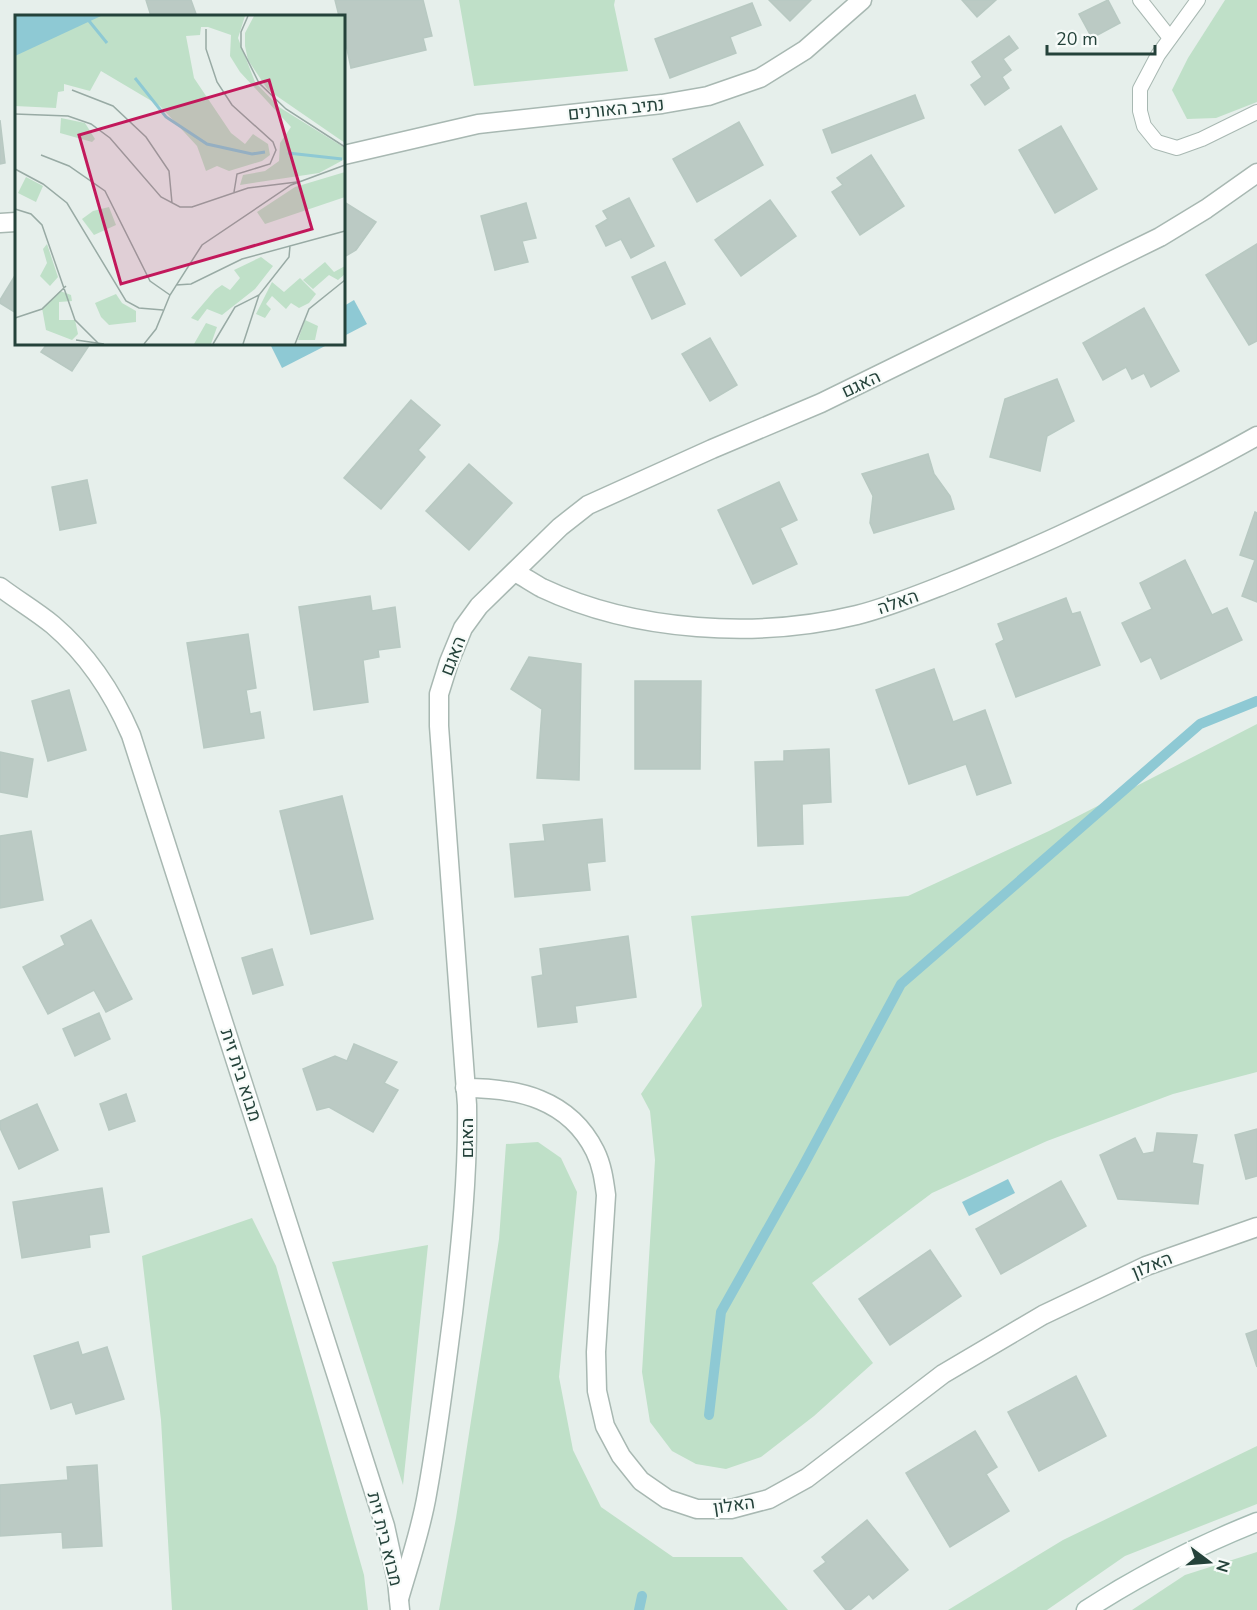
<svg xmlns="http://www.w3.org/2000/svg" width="1257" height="1610" font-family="'Nunito Sans',Heebo,sans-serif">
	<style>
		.green { fill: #bfe0c8 }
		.water { fill: #8ec9d4 }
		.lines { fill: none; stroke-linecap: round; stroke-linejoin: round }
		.stream { stroke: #8ec9d4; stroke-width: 10 }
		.building { fill: #bbcac4; stroke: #b8c9c2; stroke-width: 1.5 }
		.service-casing { stroke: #a8b8b2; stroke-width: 16 }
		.minor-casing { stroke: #a8b8b2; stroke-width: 21 }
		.tertiary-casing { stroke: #a8b8b2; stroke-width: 21 }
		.secondary-casing { stroke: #a4bbb3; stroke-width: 21 }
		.service { stroke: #fff; stroke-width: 14 }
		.minor { stroke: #fff; stroke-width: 18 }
		.tertiary { stroke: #fff; stroke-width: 18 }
		.secondary { stroke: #fff; stroke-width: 18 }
		.labels { text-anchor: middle; stroke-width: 4.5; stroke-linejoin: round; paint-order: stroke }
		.street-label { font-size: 18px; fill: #24423a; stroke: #f7fbf9 }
		.inset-river { fill: none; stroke: #8ec9d4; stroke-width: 3 }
		.inset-road { fill: none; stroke: #98aaa4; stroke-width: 1.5 }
		.view { fill: #c2185b; fill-opacity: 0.15; stroke: #c2185b; stroke-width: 3 }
		.inset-edge { fill: none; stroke: #24423a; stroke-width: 3 }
	</style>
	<rect width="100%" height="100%" fill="#e6efeb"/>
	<g class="green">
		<path d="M459 0H615L614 5 628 71 474 86Z"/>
		<path d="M1225 0H1257V102L1216 118 1187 119 1172 90 1188 58Z"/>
		<path d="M1257 724V1072L1173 1094 1047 1141 932 1193 812 1283 873 1363 814 1416 761 1457 726 1469 696 1464 672 1451 650 1422 642 1372 655 1160 650 1111 641 1094 702 1006 691 916 908 896 1049 831Z"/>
		<path d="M538 1142 561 1158 577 1192 559 1377 573 1450 601 1507 673 1557H742L788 1610H439L456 1518 499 1239 506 1144Z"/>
		<path d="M252 1218 276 1266 364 1575 368 1610H172L161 1420 142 1256Z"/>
		<path d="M428 1245 403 1485 332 1262Z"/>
		<path d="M1257 1446V1504L1125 1556 1047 1610H948L1063 1540Z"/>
		<path d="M1257 1552V1610H1132L1185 1575Z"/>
	</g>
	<g class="water">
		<path d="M354 300 367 324 344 336V306Z"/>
		<path d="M270 344H329L282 368Z"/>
		<path d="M1008 1179 1015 1193 969 1216 962 1202Z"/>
	</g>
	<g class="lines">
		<g class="stream">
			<path d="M709 1415 721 1312 802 1168 901 984 1200 724 1257 701"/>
			<path d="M639 1610 642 1596"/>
		</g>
	</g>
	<g class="building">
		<path d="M146 0H191L196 14 188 16H151Z"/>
		<path d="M335 0H423L432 36 423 38 426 50 351 68 344 35V16H339Z"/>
		<path d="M769 0H811L790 21Z"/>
		<path d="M962 0H996L977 17Z"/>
		<path d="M1108 0 1120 23 1092 38 1079 14Z"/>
		<path d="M752 3 761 25 730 37 736 53 670 78 655 39Z"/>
		<path d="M1009 36 1018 48 1003 59 1011 70 1002 77 1009 88 985 105 971 85 982 77 972 62Z"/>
		<path d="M915 95 924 118 832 153 823 130Z"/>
		<path d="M0 120 5 163 0 164Z"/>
		<path d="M739 122 763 165 697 202 673 159Z"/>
		<path d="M1061 126 1097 189 1055 213 1019 150Z"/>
		<path d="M871 155 904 206 860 235 832 192 843 185 837 178Z"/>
		<path d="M629 198 654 246 631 258 621 239 606 246 596 226 608 219 603 211Z"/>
		<path d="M770 200 796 236 741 276 715 240Z"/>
		<path d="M344 202 376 222 356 250 344 257Z"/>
		<path d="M526 203 536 238 522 241 528 262 495 270 481 216Z"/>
		<path d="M1257 244V341L1249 345 1206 275Z"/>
		<path d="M665 262 685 304 652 319 632 277Z"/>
		<path d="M16 274V313L0 303V300Z"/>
		<path d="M1144 308 1179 371 1151 387 1144 373 1132 379 1126 367 1103 380 1083 343Z"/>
		<path d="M710 338 737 385 710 401 682 354Z"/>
		<path d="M47 344H90L72 371 41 352Z"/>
		<path d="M1057 379 1074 421 1047 436 1040 471 990 457 1005 399Z"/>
		<path d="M411 400 440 425 418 450 425 457 381 509 344 478Z"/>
		<path d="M928 454 934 474 950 496 954 509 874 533 870 523 873 496 862 474Z"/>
		<path d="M469 464 512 503 469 550 426 511Z"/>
		<path d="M87 480 96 523 60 530 52 487Z"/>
		<path d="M779 482 797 520 780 528 797 564 753 584 718 510Z"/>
		<path d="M1255 512 1257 513V602L1242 596 1255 560 1240 555Z"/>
		<path d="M1185 560 1212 615 1227 608 1242 640 1161 679 1151 657 1141 662 1122 623 1152 609 1140 583Z"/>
		<path d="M370 596 372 611 395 607 400 647 378 650 379 657 363 660 368 702 314 710 299 607Z"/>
		<path d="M1066 598 1072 614 1080 612 1100 665 1016 697 996 644 1004 640 998 624Z"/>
		<path d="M248 634 256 688 246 690 250 714 260 712 264 738 204 748 187 643Z"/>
		<path d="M529 657 581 664 579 780 537 778 542 709 511 689Z"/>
		<path d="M934 669 953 722 985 710 1011 783 977 795 966 764 909 784 876 690Z"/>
		<path d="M635 681H701L700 769H635Z"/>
		<path d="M69 690 86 750 48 761 32 701Z"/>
		<path d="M829 749 831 802 802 804 803 844 758 846 755 762 784 761V751Z"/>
		<path d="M0 752 33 759 27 797 0 792Z"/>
		<path d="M342 796 373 919 311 934 280 811Z"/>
		<path d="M602 819 605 861 587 863 590 890 515 897 510 844 545 841 543 825Z"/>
		<path d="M31 831 43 900 0 908V836Z"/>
		<path d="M91 920 132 999 106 1012 94 990 48 1014 23 967 65 945 61 936Z"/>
		<path d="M628 936 636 997 575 1006 577 1022 538 1027 532 977 543 975 540 949Z"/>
		<path d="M272 949 283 985 253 994 242 958Z"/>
		<path d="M99 1013 110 1039 75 1056 63 1029Z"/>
		<path d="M354 1044 397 1062 384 1083 398 1090 373 1132 329 1107 317 1110 303 1069 335 1056 347 1061Z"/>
		<path d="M126 1094 135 1121 109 1130 100 1104Z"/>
		<path d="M37 1104 58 1150 19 1169 0 1128V1121Z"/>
		<path d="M1257 1129V1176L1246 1179 1235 1135Z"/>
		<path d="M1157 1133 1197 1135 1192 1163 1203 1165 1198 1204 1118 1199 1100 1155 1135 1138 1143 1154 1154 1152Z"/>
		<path d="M1061 1181 1086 1226 1001 1274 976 1229Z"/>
		<path d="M102 1188 109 1232 89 1235 90 1247 22 1258 13 1202Z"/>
		<path d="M930 1250 961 1296 890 1345 859 1299Z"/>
		<path d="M1257 1330V1367L1246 1334Z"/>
		<path d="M78 1342 82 1355 107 1347 124 1399 76 1414 72 1402 51 1409 34 1356Z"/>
		<path d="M1076 1376 1106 1436 1039 1471 1008 1412Z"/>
		<path d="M975 1431 997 1467 986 1474 1009 1511 950 1547 906 1473Z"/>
		<path d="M97 1465 102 1546 63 1548 62 1532 0 1536V1485L68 1480 67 1467Z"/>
		<path d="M867 1520 908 1570 873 1599 869 1594 850 1610H846L814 1571 826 1562 822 1557Z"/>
	</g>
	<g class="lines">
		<defs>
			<g id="service">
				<path d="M1140 0 1170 38"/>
				<path d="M1198 0 1158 55 1140 89V111L1144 126 1157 142 1177 148 1202 139 1257 112"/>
			</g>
			<g id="minor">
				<path d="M344 155 478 124 662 104 708 96 760 78 805 50 862 0"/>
				<path d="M0 223 16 222"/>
				<path d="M515 572C524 577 533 583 542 588 635 632 758 639 857 615 889 607 920 594 951 582 990 566 1029 550 1067 532 1131 502 1195 471 1257 436"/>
				<path d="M465 1088C518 1088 569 1099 595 1151 602 1165 604 1180 606 1195L596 1352 597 1391 605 1426 621 1456 641 1481 667 1499 697 1509H731L769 1499 807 1478 943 1374 1043 1315 1146 1266 1257 1227"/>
				<path d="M399 1599C409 1564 421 1530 427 1494 438 1434 445 1374 453 1313 461 1243 468 1176 467 1105L439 726V694L449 662 463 628 479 606 560 527 588 505 712 449 821 403 1160 237 1206 209 1257 173"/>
			</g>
			<path id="tertiary" d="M0 587C17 600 36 611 53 625 88 655 113 693 131 735L385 1526 397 1581 400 1610"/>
			<path id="secondary" d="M1086 1610C1140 1575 1197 1546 1257 1522"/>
		</defs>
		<use href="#service" class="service-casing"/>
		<use href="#minor" class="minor-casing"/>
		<use href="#tertiary" class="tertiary-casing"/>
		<use href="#secondary" class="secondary-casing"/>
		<use href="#service" class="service"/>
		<use href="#minor" class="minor"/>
		<use href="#tertiary" class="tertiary"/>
		<use href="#secondary" class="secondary"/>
	</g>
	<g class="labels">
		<g class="street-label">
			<text transform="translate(616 109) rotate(-6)" y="6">נתיב האורנים</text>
			<text transform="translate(861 384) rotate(-25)" y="6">האגם</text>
			<text transform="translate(898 602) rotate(-19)" y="6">האלה</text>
			<text transform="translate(453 656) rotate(-69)" y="6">האגם</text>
			<text transform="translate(241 1075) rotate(72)" y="6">מבוא בית זית</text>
			<text transform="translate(467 1138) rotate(-90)" y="6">האגם</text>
			<text transform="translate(1152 1265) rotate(-22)" y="6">האלון</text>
			<text transform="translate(734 1505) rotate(-8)" y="6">האלון</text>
			<text transform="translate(385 1539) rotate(76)" y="6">מבוא בית זית</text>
		</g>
	</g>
	<g transform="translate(15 15)">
		<rect width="330" height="330" fill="#e6efeb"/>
		<path d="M0 1H230L223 23 240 67 264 92 330 133V144L304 158 225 170 228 160 250 156 264 146 265 128 276 112 225 57 215 41 216 20 193 12H186L185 20 171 21 179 63 216 118 230 129 238 119 253 129 255 140 247 146 214 156 202 151 191 156 182 131 145 91 86 56 75 76 49 69V76L43 77 41 93 0 91ZM239 1H330V128L253 75 233 45 230 31V18ZM46 103 70 108 80 124 77 127 45 118ZM330 157V182L250 209 242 197 280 172ZM11 162 28 171 21 187 3 178ZM94 192 101 210 79 220 67 204 78 196ZM32 229 43 262 35 271 25 261 32 248 28 234ZM246 242 258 251 240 274 207 300 192 294 183 306 176 303 200 275 207 270 215 275 225 263 219 255ZM310 247 319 257 330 251V259L323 265 314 260 298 274 288 265ZM285 263 301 279 294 288 284 293 276 288 271 294 257 281 251 289 256 294 250 303 241 299 257 267 269 277ZM45 276 56 280 57 286 44 287V305H60L63 319 57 325 31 315 27 293ZM101 279 107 288 121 296V307L94 310 86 302 80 288ZM290 305 303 311 300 325H283ZM191 308 202 312 196 329H179Z" fill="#bfe0c8"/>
		<path d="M0 1H86L0 41Z" fill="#8ec9d4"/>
		<path class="inset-river" d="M70 1 92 28M120 63 151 102 192 129 237 139 250 137M273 138 327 144"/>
		<path class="inset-road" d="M233 1 226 17V32L244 68 271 94 330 132M191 14V34L202 67 217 90 258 127 261 135 255 149 222 159 219 177M57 75 98 91 131 122 154 156 157 188M0 99 53 101 76 109 95 123 146 182 165 192H177L233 173 282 167M26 140 54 151 90 176 135 266 155 280M0 154 28 169 52 188 111 286 124 293 148 295M0 194 16 199 27 210 60 305 83 328M161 270 176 269 227 244 330 216M0 303 27 294 51 271M61 325 89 329M129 329 141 314 155 280 187 230 276 170 330 150M198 329 220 292 244 280M228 329 244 280 274 242 275 231M280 329 294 294 330 265"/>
		<path class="view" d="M254 65 297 214 106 269 64 120Z"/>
		<rect width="330" height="330" class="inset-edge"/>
	</g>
	<g transform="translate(1209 1562) rotate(106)" stroke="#f7fbf9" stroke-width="4.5" paint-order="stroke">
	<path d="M0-4.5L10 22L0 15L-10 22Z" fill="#24423a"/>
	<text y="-9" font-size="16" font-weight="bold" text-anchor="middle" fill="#24423a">N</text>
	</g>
	<path d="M1047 45v9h108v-9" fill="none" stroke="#24423a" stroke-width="3"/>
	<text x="1056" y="45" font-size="18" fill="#24423a" stroke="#f7fbf9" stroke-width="4.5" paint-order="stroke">20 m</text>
</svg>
